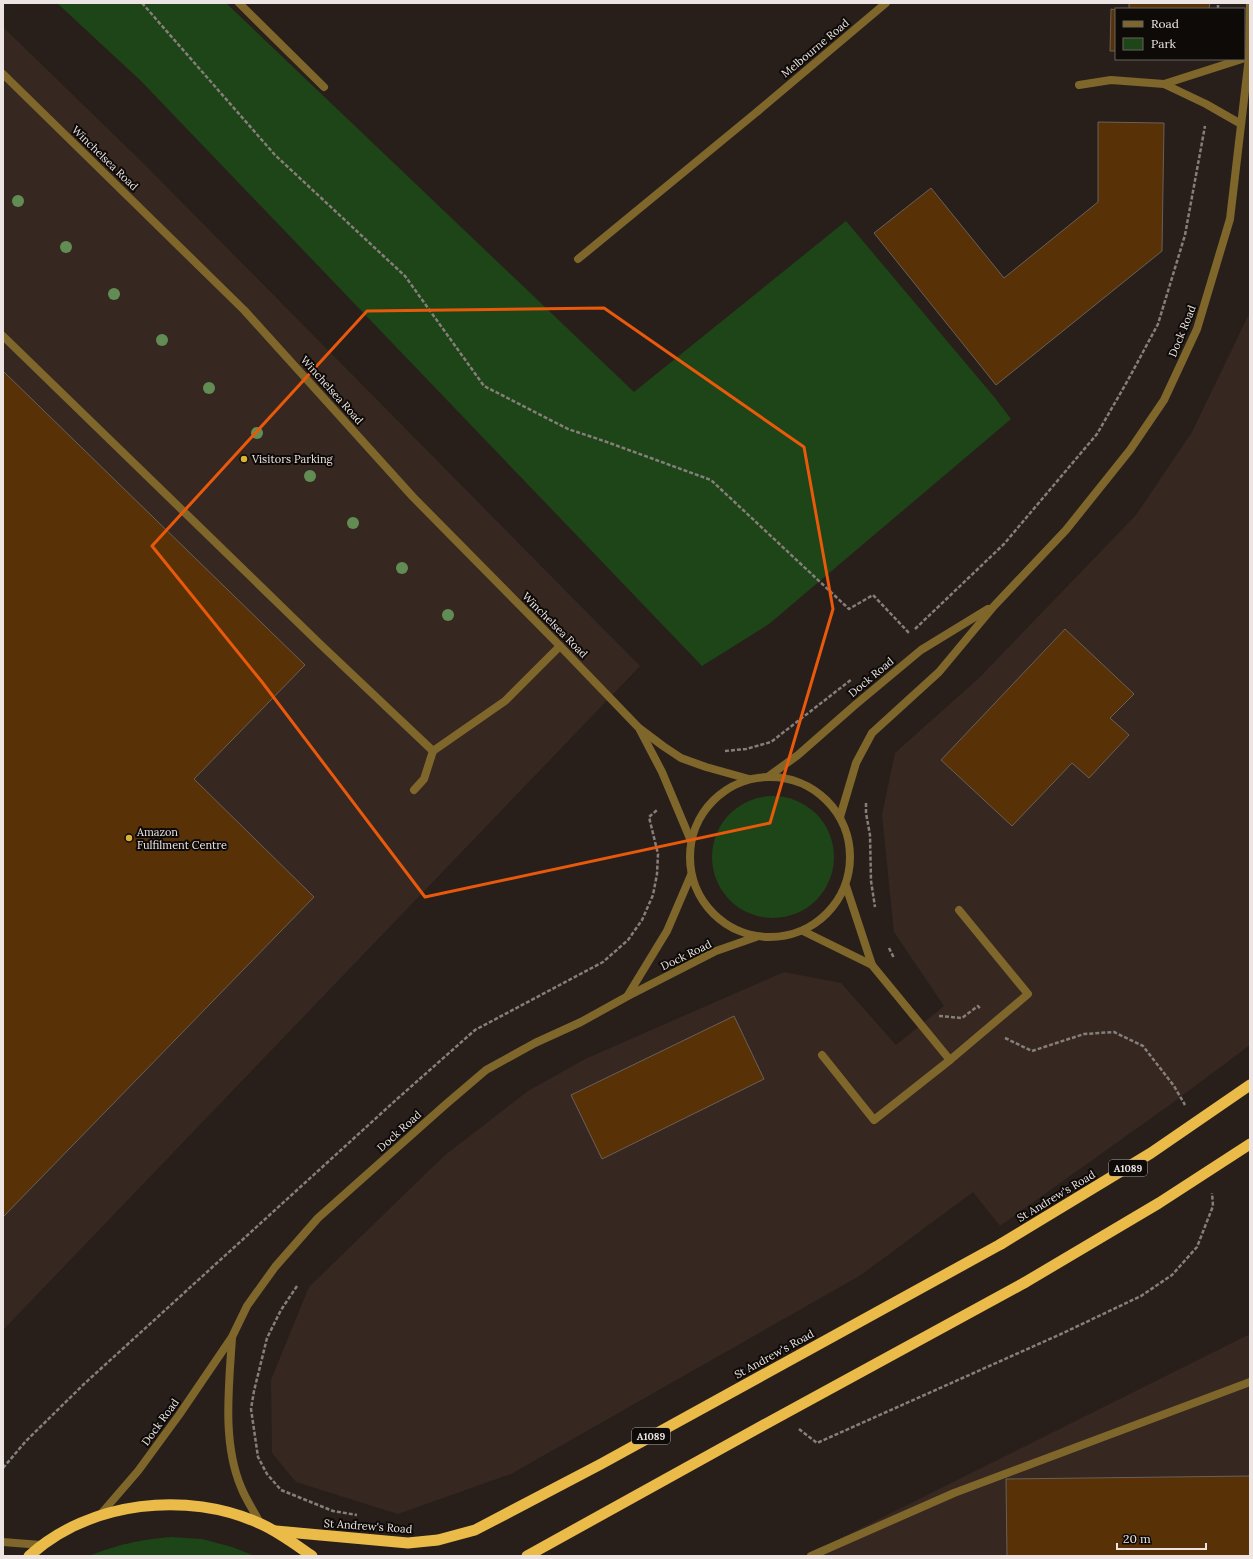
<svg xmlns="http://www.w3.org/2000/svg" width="1253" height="1559" font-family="Lora,serif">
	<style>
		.built { fill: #362721 }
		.green { fill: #1d4517 }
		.building { fill: #583206; stroke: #696059 }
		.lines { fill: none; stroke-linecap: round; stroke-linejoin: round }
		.path { stroke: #867e7b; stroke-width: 2.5; stroke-dasharray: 4 2; stroke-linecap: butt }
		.service { stroke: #7f662a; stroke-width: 8 }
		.minor { stroke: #7f662a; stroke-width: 8 }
		.tertiary { stroke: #7f662a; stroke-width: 8 }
		.trunk { stroke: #eabb48; stroke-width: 11 }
		.trunk-bridge { stroke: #eabb48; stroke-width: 11 }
		.tree { fill: #618d54 }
		.marked { fill: none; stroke: #e8590c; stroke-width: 3; stroke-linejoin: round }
		.poi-dot { fill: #dbb233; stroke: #0e0a08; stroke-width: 1.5 }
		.labels { text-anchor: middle; stroke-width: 4; stroke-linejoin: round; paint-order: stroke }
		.shield { fill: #0e0a08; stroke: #a9a3a1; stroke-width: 1 }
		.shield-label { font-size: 10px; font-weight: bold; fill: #ece5e3 }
		.street-label { font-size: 11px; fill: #ece5e3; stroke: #0e0a08 }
		.poi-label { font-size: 11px; fill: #ece5e3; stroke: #0e0a08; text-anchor: start }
	</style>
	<rect width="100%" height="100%" fill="#281f1b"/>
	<g class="built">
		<path d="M3 27 142 162 640 666 3 1330Z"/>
		<path d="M1250 312V1045L1171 1104 1000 1226 973 1192 861 1275 511 1474 398 1514 296 1482 272 1453 271 1380 309 1287 444 1156 528 1091 585 1059 784 972 841 983 896 1045 944 1006 894 932 882 815 895 753 979 678 1136 515 1192 432Z"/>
		<path d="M1250 1334V1556H805Z"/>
	</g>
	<g class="green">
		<path d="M57 3H226L634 392 846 221 995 398 1011 419 769 624 702 666 141 81Z"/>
		<circle cx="773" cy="857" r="61"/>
		<path d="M171 1537 202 1539 232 1547 255 1556H89C119 1544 139 1540 171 1537Z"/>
	</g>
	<g class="building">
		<path d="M1129 3H1210L1209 9H1129Z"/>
		<path d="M1111 9 1116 10V51H1110Z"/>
		<path d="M1098 122 1164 123 1162 251 996 385 874 233 931 188 1004 278 1098 202Z"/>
		<path d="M3 371 305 665 194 779 314 897 3 1217Z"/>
		<path d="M1065 629 1134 694 1110 718 1129 735 1089 778 1072 763 1012 826 941 760Z"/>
		<path d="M734 1016 764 1079 602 1159 571 1095Z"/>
		<path d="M1250 1476V1556H1007L1006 1479Z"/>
	</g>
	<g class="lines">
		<g class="path">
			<path d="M142 3 275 155 405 276 484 386 568 429 604 441 711 480 849 609 873 595 910 634"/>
			<path d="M1218 9V3"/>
			<path d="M915 629 1004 544 1097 434 1128 380 1158 324 1185 235 1205 126"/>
			<path d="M725 751 746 749 771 742 852 679"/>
			<path d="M866 803V813L870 835 871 881 875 907"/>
			<path d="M889 948 894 958"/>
			<path d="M939 1016 962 1018 978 1006 981 1010"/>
			<path d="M1005 1038 1032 1051 1084 1034 1114 1032 1143 1046 1174 1086 1185 1105"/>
			<path d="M297 1286 281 1310 267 1338 254 1391 251 1409 258 1457 267 1474 281 1490 333 1511 357 1515"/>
			<path d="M799 1429 817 1443 1061 1334 1141 1296 1172 1275 1197 1247 1213 1206 1212 1193"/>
			<path d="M3 1468 26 1441 84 1384 397 1099 475 1030 603 962 628 940 642 920 653 895 657 874 658 854 649 817 657 810"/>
		</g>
		<g class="service">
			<path d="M3 74 244 310 413 497 560 646 639 728 663 746 681 758 706 767 749 779"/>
			<path d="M1164 84 1242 59"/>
			<path d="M1079 85 1111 80 1164 84 1206 104 1241 124"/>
			<path d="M578 259 758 111"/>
			<path d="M3 336 319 643 433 751 505 701 560 646"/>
			<path d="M640 730 662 772 691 841"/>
			<path d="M414 790 424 779 433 751"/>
			<path d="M846 886 872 965 950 1060"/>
			<path d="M803 931 872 965"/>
			<path d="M822 1055 874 1120 950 1060 1028 994 959 910"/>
			<path d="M811 1556 954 1493 1250 1382"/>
		</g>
		<g class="minor">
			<path d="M239 3 324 87"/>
			<path d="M758 111 886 3"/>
			<path d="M3 1542 41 1545"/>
		</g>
		<g class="tertiary">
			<path d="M769 776 798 755 855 705 921 650 988 609"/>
			<circle cx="770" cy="857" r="80"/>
			<path d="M840 817 856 763 872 733 939 672 994 606 1066 530 1130 450 1164 400 1197 329 1230 219 1249 57 1250 3"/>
			<path d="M628 995 667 931 691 875"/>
			<path d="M232 1338C229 1386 222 1442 241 1487 246 1500 254 1511 260 1523"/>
			<path d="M100 1515 138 1471 179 1415 232 1337 247 1306 275 1267 318 1218 445 1105 486 1070 535 1043 581 1022 628 996 716 951 756 937"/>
		</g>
		<g class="trunk">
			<path d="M276 1531 408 1543 438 1540 475 1530 601 1464 1001 1244"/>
			<path d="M29 1556C90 1501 187 1490 261 1524 279 1532 296 1545 312 1556"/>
			<path d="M527 1556 760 1427 1024 1283"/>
		</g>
		<g class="trunk-bridge">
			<path d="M1001 1244 1151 1153 1250 1085"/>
			<path d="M1024 1283 1159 1203 1250 1144"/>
		</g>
	</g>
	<g class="tree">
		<circle cx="18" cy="201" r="6"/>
		<circle cx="66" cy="247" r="6"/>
		<circle cx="114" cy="294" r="6"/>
		<circle cx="162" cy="340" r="6"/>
		<circle cx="209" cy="388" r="6"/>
		<circle cx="257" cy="433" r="6"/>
		<circle cx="310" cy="476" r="6"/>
		<circle cx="353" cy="523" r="6"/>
		<circle cx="402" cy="568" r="6"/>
		<circle cx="448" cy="615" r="6"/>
	</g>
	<path class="marked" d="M604 308 804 447 833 609 770 823 425 897 262 682 152 546 367 311Z"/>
	<g class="poi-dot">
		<circle cx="244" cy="459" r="4"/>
		<circle cx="129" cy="838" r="4"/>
	</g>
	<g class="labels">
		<g class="shield">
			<rect x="1109" y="1160" width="38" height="16" rx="3"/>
			<rect x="632" y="1428" width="38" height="16" rx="3"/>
		</g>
		<g class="shield-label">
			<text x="1128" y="1172">A1089</text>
			<text x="651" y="1440">A1089</text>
		</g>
		<g class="street-label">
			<text transform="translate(815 48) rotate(-40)" y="4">Melbourne Road</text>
			<text transform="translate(105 158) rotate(44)" y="4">Winchelsea Road</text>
			<text transform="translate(1182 331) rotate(-68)" y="4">Dock Road</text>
			<text transform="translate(332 390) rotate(48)" y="4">Winchelsea Road</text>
			<text transform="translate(555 625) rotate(45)" y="4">Winchelsea Road</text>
			<text transform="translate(871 677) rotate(-40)" y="4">Dock Road</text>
			<text transform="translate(686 955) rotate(-26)" y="4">Dock Road</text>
			<text transform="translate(399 1131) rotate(-42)" y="4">Dock Road</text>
			<text transform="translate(1056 1196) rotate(-31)" y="4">St Andrew's Road</text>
			<text transform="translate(774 1354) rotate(-29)" y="4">St Andrew's Road</text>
			<text transform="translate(160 1422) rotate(-54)" y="4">Dock Road</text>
			<text transform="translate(368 1526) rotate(4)" y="4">St Andrew's Road</text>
		</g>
		<g class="poi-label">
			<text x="252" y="463">Visitors Parking</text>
			<text x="137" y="836">Amazon<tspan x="137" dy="13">Fulfilment Centre</tspan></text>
		</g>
	</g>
	<rect width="1253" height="1559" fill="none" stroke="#ece5e3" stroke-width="8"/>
	<rect x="1115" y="8" width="130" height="52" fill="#0e0a08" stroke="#676260"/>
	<rect x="1123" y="21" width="20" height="6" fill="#7f662a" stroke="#676260"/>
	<text x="1151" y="28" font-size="12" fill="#ece5e3">Road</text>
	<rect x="1123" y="38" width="20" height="12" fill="#1d4517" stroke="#676260"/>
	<text x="1151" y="48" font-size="12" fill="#ece5e3">Park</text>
	<path d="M1117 1543v6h89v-6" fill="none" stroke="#ece5e3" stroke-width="2"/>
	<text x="1123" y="1543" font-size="12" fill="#ece5e3" stroke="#0e0a08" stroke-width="3" paint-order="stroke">20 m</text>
</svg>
